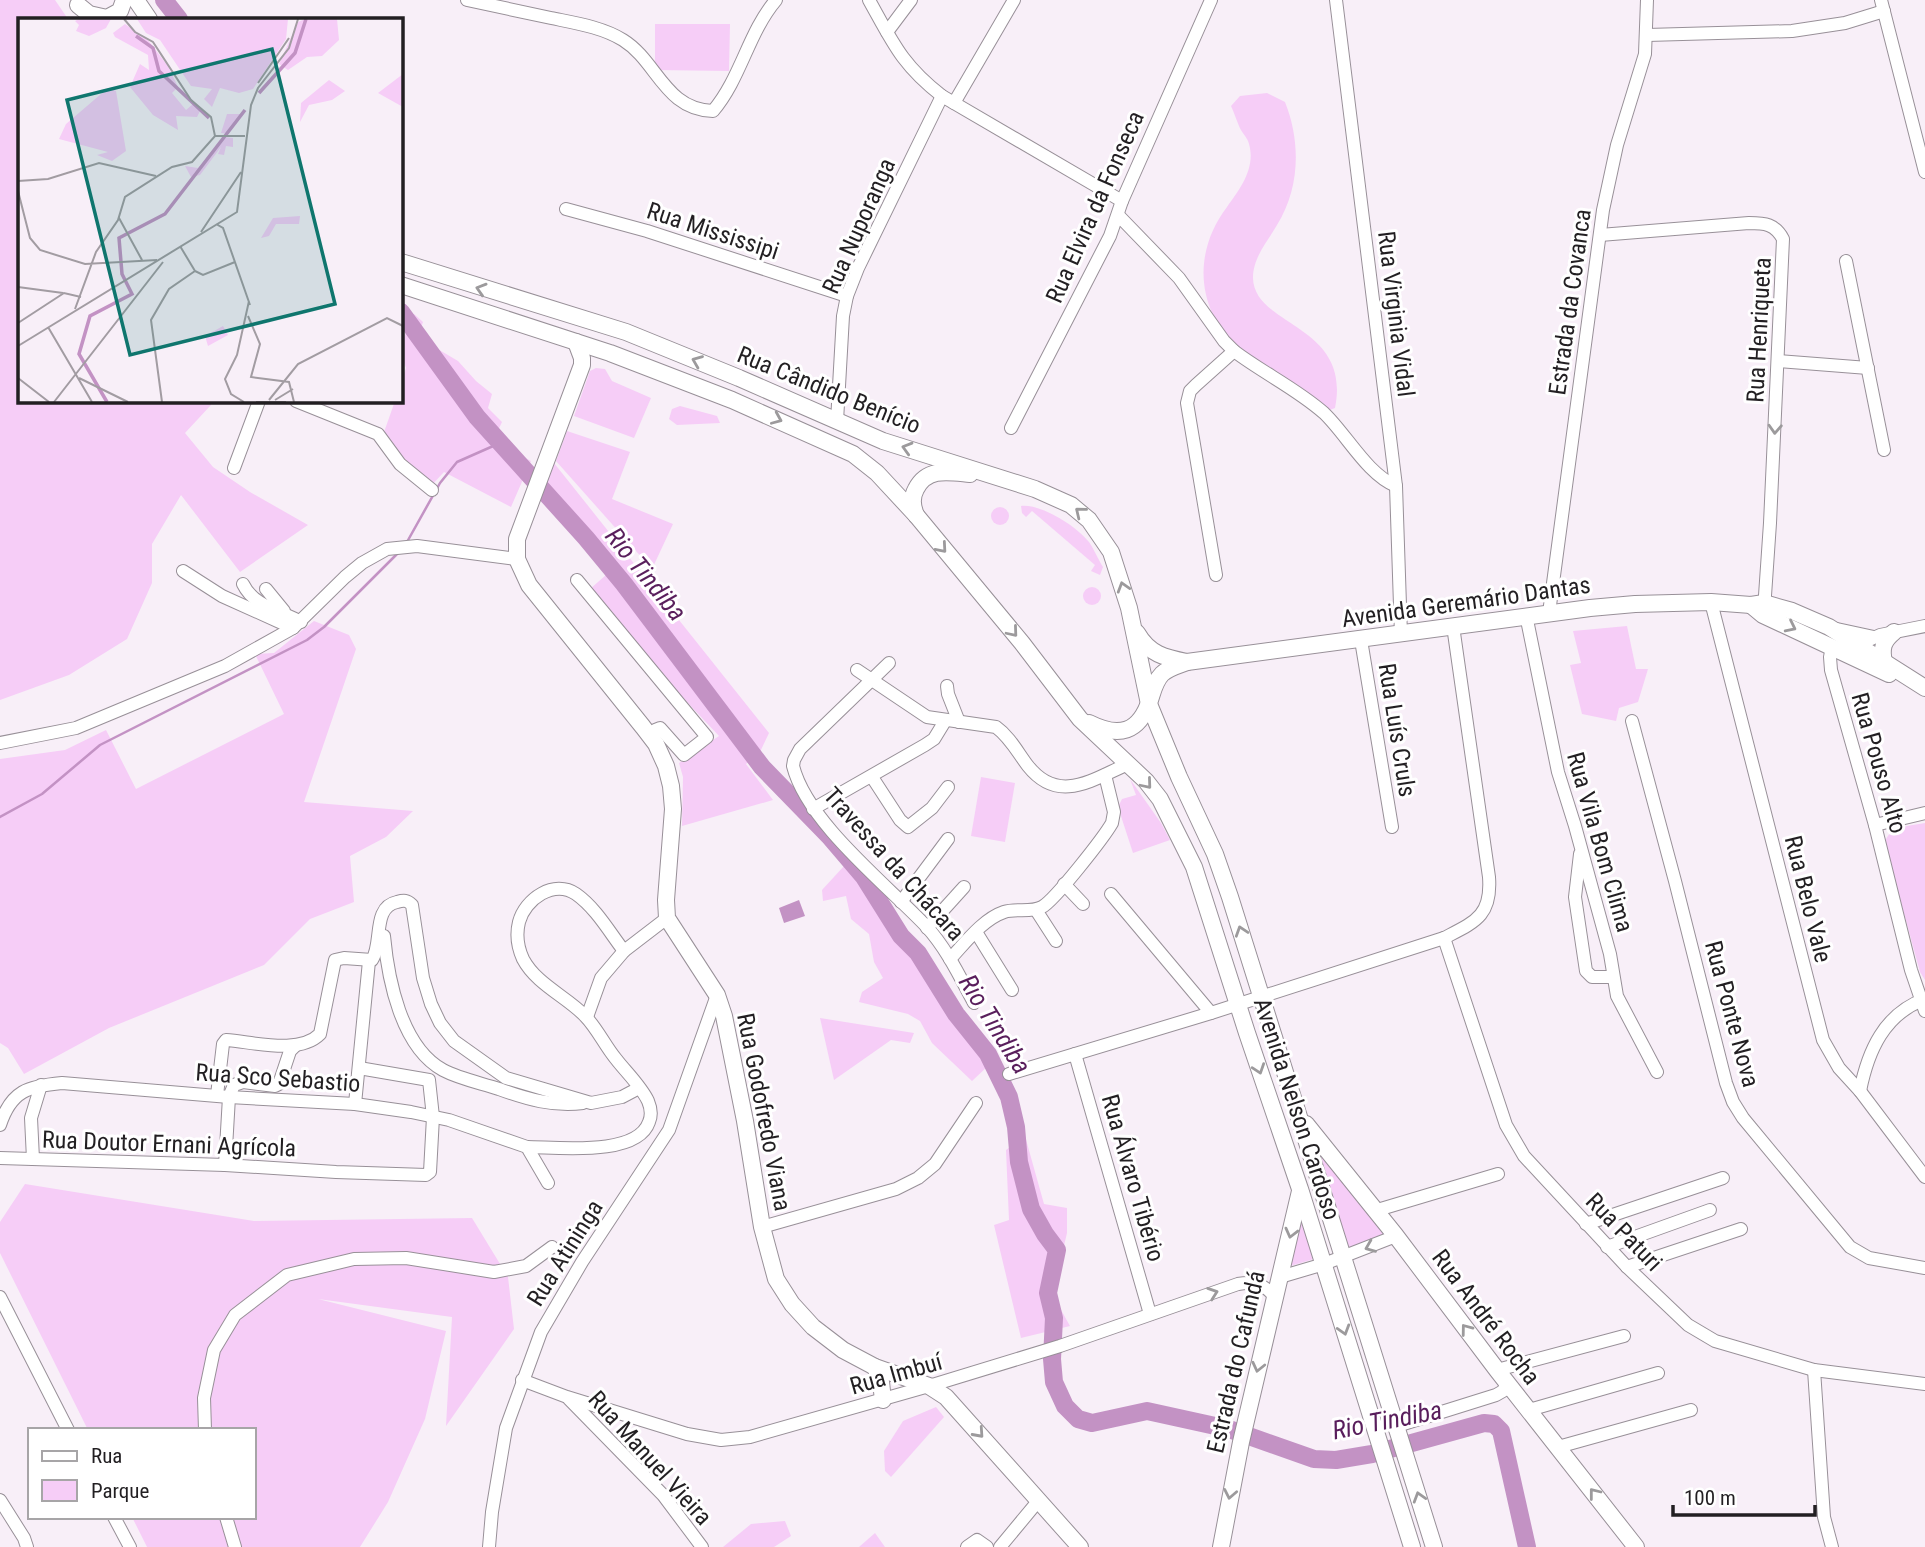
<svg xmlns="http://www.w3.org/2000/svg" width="1925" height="1547" font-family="'Roboto Condensed',sans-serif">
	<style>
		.green { fill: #f6cdf7 }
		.water { fill: #c392c4 }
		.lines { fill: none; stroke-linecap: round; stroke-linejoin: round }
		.stream { stroke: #c392c4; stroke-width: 2.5 }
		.river { stroke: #c392c4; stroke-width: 18 }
		.minor-casing { stroke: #989098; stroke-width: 14 }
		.major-casing { stroke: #989098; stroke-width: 18 }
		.minor { stroke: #fff; stroke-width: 12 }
		.major { stroke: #fff; stroke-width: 16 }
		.oneway { stroke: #9c9a9c }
		.labels { text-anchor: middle; stroke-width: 6; stroke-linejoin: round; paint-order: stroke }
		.street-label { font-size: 24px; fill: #221f22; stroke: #fff }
		.water-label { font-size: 26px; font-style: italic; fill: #591e5c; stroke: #fff }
		.inset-river { fill: none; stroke: #c392c4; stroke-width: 3.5 }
		.inset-road { fill: none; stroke: #a29ca2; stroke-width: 2 }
		.view { fill: #0f766e; fill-opacity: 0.15; stroke: #0f766e; stroke-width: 3.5 }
		.inset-edge { fill: none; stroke: #221f22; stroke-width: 3.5 }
	</style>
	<rect width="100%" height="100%" fill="#f8eff8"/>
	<g class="green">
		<path d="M0 0H55L68 19H19V401H211V405L185 433 213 467 250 492 308 525 240 572 181 495 152 544V583L127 639 69 675 0 700Z"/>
		<path d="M655 24H730L729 71 655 70Z"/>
		<path d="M1267 93 1285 102C1301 142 1300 188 1277 225 1268 241 1253 257 1253 278 1254 327 1352 324 1335 408L1327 411C1300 392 1264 372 1240 350 1196 311 1192 253 1227 207 1240 189 1256 168 1249 144 1248 138 1241 132 1239 126 1236 119 1234 112 1231 106L1240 96Z"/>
		<path d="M414 314 423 322 420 331 431 345 458 361 476 381 492 394 488 408 502 422 493 441 531 461 511 507 444 472 430 487 402 463 383 435 395 401H401V383L406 368C397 345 405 335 414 314Z"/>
		<path d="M596 368 605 369 612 381 651 398 634 438 574 416 590 371Z"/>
		<path d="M680 406 717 416 720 423 677 425 669 419 672 409Z"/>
		<path d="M567 431 630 452 612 499 673 524 652 569 556 461Z"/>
		<path d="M554 463 769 733 760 752 746 764 773 800 682 826 683 777 679 763 719 736 649 662 590 589 614 568 545 484Z"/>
		<path d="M1021 506C1042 504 1076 526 1089 542 1094 549 1098 559 1103 567L1100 575 1091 571 1095 565 1032 511 1026 517 1022 513Z"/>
		<circle cx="1000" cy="516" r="9"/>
		<circle cx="1092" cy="596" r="9"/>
		<path d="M314 621 349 635 356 649 304 802 413 811 386 837 350 856 354 902 310 919 264 965 109 1028 24 1074 8 1048 0 1043V759L65 750 106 730 136 789 284 714 255 654 274 653Z"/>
		<path d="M1627 626 1636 669H1648L1638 702 1619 708 1616 721 1582 714 1570 665 1581 663 1573 631Z"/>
		<path d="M981 777 1015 783 1005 842 971 836Z"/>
		<path d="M1130 779 1161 823 1170 840 1133 853 1118 807 1122 799 1136 795Z"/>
		<path d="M1925 823V980L1920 972 1885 844C1887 826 1910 826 1925 823Z"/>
		<path d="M845 865 935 982 954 1017 983 1052 989 1065 972 1081 932 1043 920 1021 908 1014 859 1002 862 992 883 978 874 962 869 934 851 919 846 896 823 901 822 890Z"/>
		<path d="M820 1018 914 1033 910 1043 891 1040 834 1080Z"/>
		<path d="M1025 1136 1044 1204 1067 1208V1233L1057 1275 1055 1299 1070 1326 1021 1338 994 1225 1009 1220 1006 1150Z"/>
		<path d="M1317 1149 1385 1236 1347 1251Z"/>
		<path d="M25 1184 254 1221 472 1218 508 1277 514 1329 446 1426 452 1317 318 1299 446 1331 425 1419 388 1502 360 1547H147L132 1517H254V1430H88L0 1253V1222Z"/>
		<path d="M1300 1201 1317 1258 1284 1268Z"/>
		<path d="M936 1407 944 1417 891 1477 885 1471 884 1451 903 1421Z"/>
		<path d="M785 1521 791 1536 774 1547H723L751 1524Z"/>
		<path d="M875 1533 885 1547H859Z"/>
	</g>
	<path class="water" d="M799 900 805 916 784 923 779 908Z"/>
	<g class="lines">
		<g class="stream">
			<path d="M407 542 440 483 457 462 500 443"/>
			<path d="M0 817 42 794 100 745 307 640 324 627 399 552"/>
		</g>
		<g class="river">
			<path d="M164 0 179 19"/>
			<path d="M401 312 477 417 586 538 624 584 762 767 829 836 864 877 901 936 918 953 956 1014 988 1054 1009 1097 1016 1127 1019 1162 1031 1209 1045 1234 1057 1250 1048 1293 1054 1318 1052 1359 1054 1382 1065 1406 1078 1419 1092 1423 1147 1411 1229 1429 1314 1459 1336 1460 1372 1454 1484 1423 1494 1424 1501 1431 1527 1547"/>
		</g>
		<defs>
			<g id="minor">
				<path d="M467 0C495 6 523 12 551 18 575 23 602 27 623 40 657 61 665 110 713 111 741 78 748 33 776 0"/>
				<path d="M869 0C893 43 902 65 942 96L1122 201"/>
				<path d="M1336 0 1396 486 1401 635"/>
				<path d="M1881 0 1925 172"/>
				<path d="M887 32 911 0"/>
				<path d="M1647 35 1792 31 1845 23 1884 11"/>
				<path d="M954 103 1014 0"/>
				<path d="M566 209 647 231 847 296"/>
				<path d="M1118 215 1179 278 1224 341 1234 351C1263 373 1297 389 1324 413 1347 435 1367 474 1396 486"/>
				<path d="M1600 235 1749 223C1765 223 1775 224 1783 239L1770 523 1764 610"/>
				<path d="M1846 261 1884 450"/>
				<path d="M1778 361 1868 368"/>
				<path d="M296 401 378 434 400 464 432 490"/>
				<path d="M837 421 843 316 847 296 858 268 942 96"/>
				<path d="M1011 428 1110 236 1122 201 1211 0"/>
				<path d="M234 468 259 401"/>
				<path d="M183 571 222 596 293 628"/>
				<path d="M1216 575 1187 403 1190 391 1196 385 1234 351"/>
				<path d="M577 580 707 737 684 755 660 728 655 730 651 738"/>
				<path d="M243 584C254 607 280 610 301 622"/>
				<path d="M266 589 284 611"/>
				<path d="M1711 602 1823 1040 1839 1068 1860 1091 1925 1177"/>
				<path d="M1549 613 1603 210 1617 145 1645 54 1647 0"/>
				<path d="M1526 615 1558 772 1575 826 1610 954 1617 996 1657 1072"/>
				<path d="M1837 629 1874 637"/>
				<path d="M1361 640 1392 827"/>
				<path d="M1858 645 1880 635 1925 626"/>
				<path d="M1832 647 1830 657 1831 670 1875 825 1911 970 1925 1011"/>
				<path d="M889 663 800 749 794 760 793 766C807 822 886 884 926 926 947 949 960 977 974 1003"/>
				<path d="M857 670 927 717 996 727C1010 737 1018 753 1028 766 1059 805 1093 779 1128 764"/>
				<path d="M947 686 948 694 959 722"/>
				<path d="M1632 721 1675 881 1726 1083 1733 1102 1743 1118 1850 1247 1869 1258 1925 1268"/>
				<path d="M0 743 76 728 225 666 293 628 345 577 362 563 387 549 417 546 517 559"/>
				<path d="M872 777 900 820 908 827 932 808 948 787"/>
				<path d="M813 809 925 745 934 739 945 721"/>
				<path d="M1875 825 1925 813"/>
				<path d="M1580 854 1575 897 1586 971 1592 977H1612"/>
				<path d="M1064 884 1083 904"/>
				<path d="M1111 894 1211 1013"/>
				<path d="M901 902 948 839"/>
				<path d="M1036 910 1056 941"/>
				<path d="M927 928 964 887"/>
				<path d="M976 932 1012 990"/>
				<path d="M384 936C388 979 401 1047 443 1070 460 1079 481 1083 499 1089 526 1099 554 1107 583 1103"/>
				<path d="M1444 938 1506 1125 1524 1156 1627 1267 1688 1325 1715 1341 1814 1370 1925 1384"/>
				<path d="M950 959C965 943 983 919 1004 912 1016 908 1031 913 1042 907 1055 900 1104 837 1112 823L1114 812 1105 775"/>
				<path d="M587 1017 601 978 624 951"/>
				<path d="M1075 1054 1150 1314"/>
				<path d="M1009 1074 1211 1013 1444 938C1475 922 1492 916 1489 877L1453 626"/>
				<path d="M1860 1091C1868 1051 1884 1014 1925 999"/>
				<path d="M217 1095 223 1044 226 1040C254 1042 299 1055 320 1034L335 960 344 958 372 960C383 943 372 907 397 902 404 900 407 900 412 905L423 978 431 1004 440 1023 454 1041 506 1078 591 1103 622 1097 639 1088"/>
				<path d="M355 1104 369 961"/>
				<path d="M0 1125C11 1091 28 1086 62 1083L229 1097 355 1104 411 1112 449 1120 527 1147 548 1183"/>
				<path d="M527 1147C557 1147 637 1157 649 1122 652 1115 651 1108 648 1101 641 1086 626 1072 616 1059 605 1046 597 1028 585 1016 567 997 536 984 523 959 518 948 516 934 519 922 525 899 554 879 576 894 596 908 610 933 624 951L667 918"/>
				<path d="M0 1158 225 1165 336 1172 426 1175 430 1172 433 1117 429 1080 359 1068"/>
				<path d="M33 1159 31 1118 41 1085"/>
				<path d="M225 1165 229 1097 234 1085 243 1082 275 1086 279 1084 290 1051 295 1046"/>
				<path d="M1374 1211 1498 1174"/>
				<path d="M1586 1224 1723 1178"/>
				<path d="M762 1227 896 1189 918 1178 935 1164 976 1103"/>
				<path d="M1607 1247 1710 1210"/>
				<path d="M1627 1267 1741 1229"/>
				<path d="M1280 1277 1324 1264 1396 1236"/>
				<path d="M0 1297 68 1430"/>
				<path d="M1497 1370 1624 1336"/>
				<path d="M1814 1370 1824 1517 1832 1547"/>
				<path d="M522 1380 567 1397 687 1434 721 1440 750 1437 929 1386 1060 1346 1238 1284C1254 1281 1264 1284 1274 1296"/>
				<path d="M569 1399 663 1495 702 1547"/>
				<path d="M1529 1410 1658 1373"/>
				<path d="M1397 1426 1496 1395 1503 1391 1507 1383"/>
				<path d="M205 1430 204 1398 214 1350 235 1315 287 1275 354 1259 406 1258 494 1272 526 1266 552 1247"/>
				<path d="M1558 1447 1691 1410"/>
				<path d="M0 1500 24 1538 27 1547"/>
				<path d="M114 1517 130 1547"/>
				<path d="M226 1517 235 1547"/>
				<path d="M489 1547 492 1512 506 1428 541 1332 582 1262 669 1130 717 995"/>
				<path d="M967 1547 977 1540 987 1547"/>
				<path d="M1000 1547 1039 1500"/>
			</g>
			<g id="major">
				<path d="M136 0 149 19"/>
				<path d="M78 5 89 14 107 18 120 11 124 0"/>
				<path d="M401 262 626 332 739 378 883 441 1035 489 1071 505 1089 520 1111 552 1129 608 1149 704 1179 777 1215 854 1230 897 1434 1547"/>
				<path d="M401 285 610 353 732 400 853 454 877 473 916 515 1022 643 1080 719 1146 781 1160 799 1194 867 1247 1033 1300 1189 1412 1547"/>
				<path d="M576 342 582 358V365L517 539V559L529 585 643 727 656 744 666 766 671 786 673 809 666 900 667 918 717 995 724 1016 745 1121 762 1227 776 1279 792 1304 813 1327 843 1350 875 1367 929 1386 946 1397 1080 1547"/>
				<path d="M916 515C912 506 911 498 916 489 927 467 949 472 970 474"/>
				<path d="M1751 605 1763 615 1889 674"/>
				<path d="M1137 633C1149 654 1165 658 1187 662"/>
				<path d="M1884 662C1881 648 1883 641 1894 632"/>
				<path d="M1089 723C1119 738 1139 733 1150 700 1153 691 1155 681 1162 674 1168 668 1179 665 1187 662L1590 608 1635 604 1711 602 1751 605 1764 603 1792 611 1829 627 1925 688"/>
				<path d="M1306 1124 1396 1236 1497 1370 1636 1547"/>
				<path d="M875 1367 881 1382 883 1400"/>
				<path d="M1221 1547 1241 1442 1300 1191"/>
			</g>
		</defs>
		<use href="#minor" class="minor-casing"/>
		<use href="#major" class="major-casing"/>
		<use href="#minor" class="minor"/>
		<use href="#major" class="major"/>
	</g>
	<defs><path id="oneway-chevron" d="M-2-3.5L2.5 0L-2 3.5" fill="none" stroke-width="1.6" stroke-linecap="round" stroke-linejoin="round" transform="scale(1.75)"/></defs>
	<g class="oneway">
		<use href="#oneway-chevron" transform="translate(481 289) rotate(-163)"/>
		<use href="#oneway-chevron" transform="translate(697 361) rotate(-158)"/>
		<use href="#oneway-chevron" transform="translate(777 419) rotate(23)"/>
		<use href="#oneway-chevron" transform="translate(1775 429) rotate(93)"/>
		<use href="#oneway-chevron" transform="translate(907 448) rotate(-164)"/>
		<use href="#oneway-chevron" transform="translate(1080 512) rotate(-141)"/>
		<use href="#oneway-chevron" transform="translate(942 548) rotate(49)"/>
		<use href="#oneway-chevron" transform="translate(1123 587) rotate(-107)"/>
		<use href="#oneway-chevron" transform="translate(1791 627) rotate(26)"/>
		<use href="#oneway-chevron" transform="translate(1013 632) rotate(50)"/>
		<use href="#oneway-chevron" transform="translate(1147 784) rotate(50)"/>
		<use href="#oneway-chevron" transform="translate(1241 931) rotate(-108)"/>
		<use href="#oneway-chevron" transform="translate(1259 1069) rotate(71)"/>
		<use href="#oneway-chevron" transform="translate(1291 1233) rotate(104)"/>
		<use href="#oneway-chevron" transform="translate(1370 1247) rotate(158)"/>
		<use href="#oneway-chevron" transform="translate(1213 1293) rotate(-19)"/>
		<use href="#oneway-chevron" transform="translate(1466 1329) rotate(-127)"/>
		<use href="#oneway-chevron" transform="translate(1344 1330) rotate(73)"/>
		<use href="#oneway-chevron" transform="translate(1258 1367) rotate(103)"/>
		<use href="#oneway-chevron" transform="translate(979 1433) rotate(48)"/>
		<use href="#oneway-chevron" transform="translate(1594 1493) rotate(-128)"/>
		<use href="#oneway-chevron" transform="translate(1230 1494) rotate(101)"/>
		<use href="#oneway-chevron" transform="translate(1419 1497) rotate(-107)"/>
	</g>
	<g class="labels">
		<g class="street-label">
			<text transform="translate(1095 207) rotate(-66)" y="8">Rua Elvira da Fonseca</text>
			<text transform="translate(859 226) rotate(-66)" y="8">Rua Nuporanga</text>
			<text transform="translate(713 231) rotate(18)" y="8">Rua Mississipi</text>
			<text transform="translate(1570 302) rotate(-82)" y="8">Estrada da Covanca</text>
			<text transform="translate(1396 314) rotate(83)" y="8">Rua Virginia Vidal</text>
			<text transform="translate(1759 330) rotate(-87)" y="8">Rua Henriqueta</text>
			<text transform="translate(829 390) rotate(22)" y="8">Rua Cândido Benício</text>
			<text transform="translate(1466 602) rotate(-8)" y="8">Avenida Geremário Dantas</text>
			<text transform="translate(1397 730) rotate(81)" y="8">Rua Luís Cruls</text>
			<text transform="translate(1879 763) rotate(74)" y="8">Rua Pouso Alto</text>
			<text transform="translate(1600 842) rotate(74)" y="8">Rua Vila Bom Clima</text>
			<text transform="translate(894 864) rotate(48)" y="8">Travessa da Chácara</text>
			<text transform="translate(1808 899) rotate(76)" y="8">Rua Belo Vale</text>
			<text transform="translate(1732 1014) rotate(75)" y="8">Rua Ponte Nova</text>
			<text transform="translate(278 1078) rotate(4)" y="8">Rua Sco Sebastio</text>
			<text transform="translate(1297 1109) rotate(72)" y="8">Avenida Nelson Cardoso</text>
			<text transform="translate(764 1112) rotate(79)" y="8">Rua Godofredo Viana</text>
			<text transform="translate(169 1144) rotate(2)" y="8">Rua Doutor Ernani Agrícola</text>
			<text transform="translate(1133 1178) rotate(74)" y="8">Rua Álvaro Tibério</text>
			<text transform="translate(1624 1232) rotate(46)" y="8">Rua Paturi</text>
			<text transform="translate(565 1253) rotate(-58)" y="8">Rua Atininga</text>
			<text transform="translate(1486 1317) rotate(53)" y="8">Rua André Rocha</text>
			<text transform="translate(1236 1362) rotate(-77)" y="8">Estrada do Cafundá</text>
			<text transform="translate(896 1374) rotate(-16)" y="8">Rua Imbuí</text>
			<text transform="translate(650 1458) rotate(48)" y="8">Rua Manuel Vieira</text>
		</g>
		<g class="water-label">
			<text transform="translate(646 574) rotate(51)" y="9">Rio Tindiba</text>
			<text transform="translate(995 1024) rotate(58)" y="9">Rio Tindiba</text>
			<text transform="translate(1387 1420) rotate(-11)" y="9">Rio Tindiba</text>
		</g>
	</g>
	<g transform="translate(18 18)">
		<rect width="385" height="385" fill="#f8eff8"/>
		<path d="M61 1H93L88 10 71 18 58 13 61 7 57 3ZM119 1H270L268 21 235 71 221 75 202 70 194 89 186 81 194 71 173 68 142 22 128 15ZM287 1H319L321 22 304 38 289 39 270 52 261 46 280 4ZM107 6 130 22 150 48 160 69 154 75 168 92 175 86 182 93 179 99 158 98 160 112 135 97 112 69 122 46 131 52 130 37 97 19 95 15ZM385 56V89L360 75ZM311 62 327 73 314 82 291 87 282 104 283 85ZM90 70 98 73 108 133 94 143 79 137 90 134 41 121 48 106ZM209 96H226L210 116 203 115ZM207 119 215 120V129L208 128 206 137 200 136 203 129 182 157 173 159 167 148 180 150ZM282 198 281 206H258L251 218 243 220 255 200ZM205 308 210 317 190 328 187 318Z" fill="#f6cdf7"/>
		<path class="inset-river" d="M118 18 135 30 141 53 191 100M241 75 277 35 288 1M89 384 61 336 72 298 114 276 104 256 101 220 147 196 227 92"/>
		<path class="inset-road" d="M106 1 117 14 135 24 173 82 193 99 197 118M240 65 271 20M0 163 30 161 81 145 138 158M0 173 12 220 22 232 67 246 139 242M101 200 124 242M198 206 205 210 232 287M183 214 223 154M162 228 177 253M177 253 185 257 217 244M0 269 45 275M57 291 78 234 100 202 107 179 154 149 174 144 197 118H227M230 298 242 326 233 359 271 364 276 384M0 305 46 275 63 279M30 309 74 384M0 328 219 194 233 87 240 70 271 30 280 1M0 360 31 384M61 360 110 384M251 382 280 346 369 300 385 308M257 382 275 371M36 384 145 244M144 384 133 302 151 271 177 253M226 384 213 376 207 361 219 337 231 283M238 384H268"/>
		<path class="view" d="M254 31 317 286 112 337 49 82Z"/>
		<rect width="385" height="385" class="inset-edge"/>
	</g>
	<rect x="28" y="1428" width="228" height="91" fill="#ffffff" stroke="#a7a5a7" stroke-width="2"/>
	<rect x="42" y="1451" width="35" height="10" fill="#ffffff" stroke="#a7a5a7" stroke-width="2"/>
	<text x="91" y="1463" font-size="21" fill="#221f22">Rua</text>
	<rect x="42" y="1480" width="35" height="21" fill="#f6cdf7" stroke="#a7a5a7" stroke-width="2"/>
	<text x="91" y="1498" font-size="21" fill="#221f22">Parque</text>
	<path d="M1673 1505v10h142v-10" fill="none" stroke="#221f22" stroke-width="3.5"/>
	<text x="1684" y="1505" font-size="21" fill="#221f22" stroke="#ffffff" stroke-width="5" paint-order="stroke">100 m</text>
</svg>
